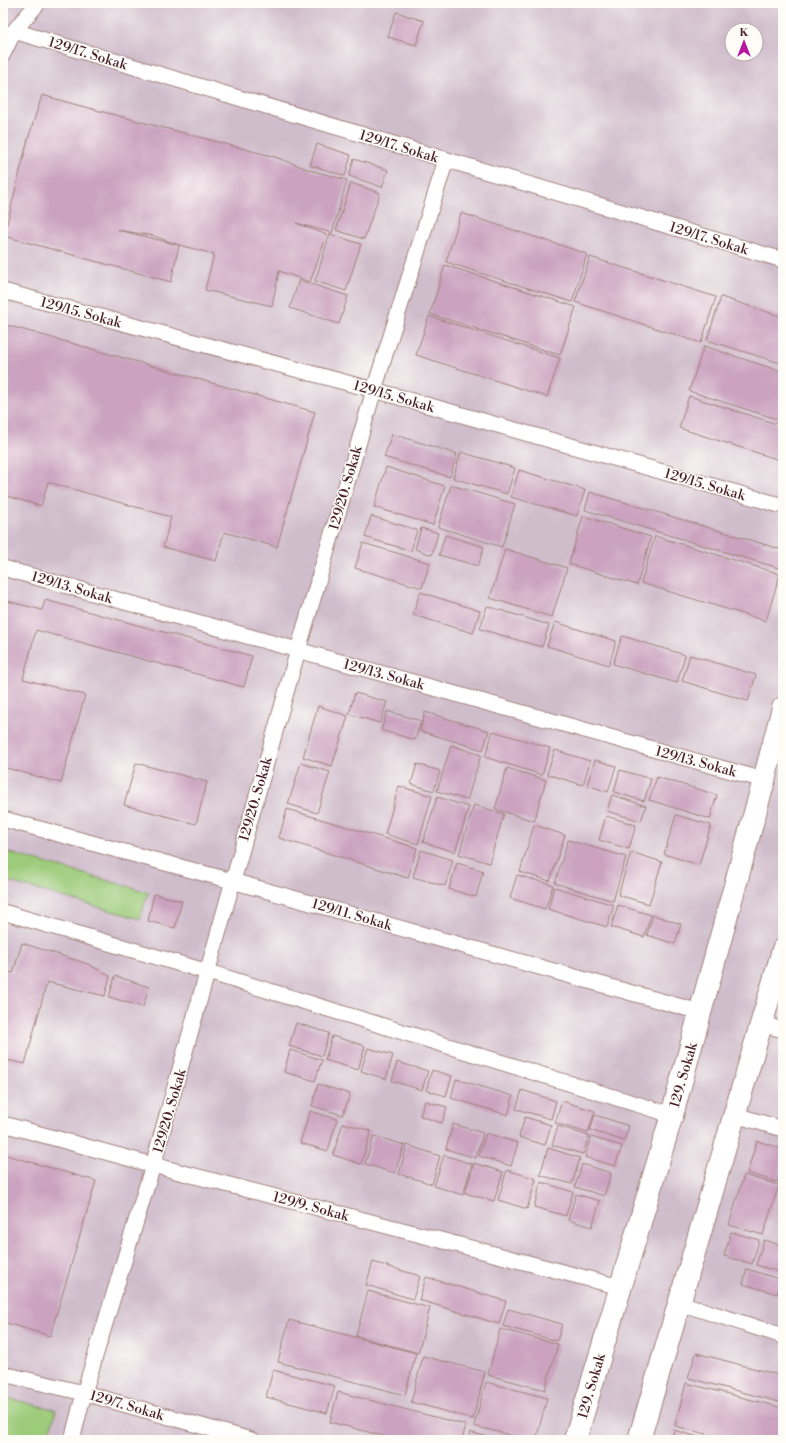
<svg xmlns="http://www.w3.org/2000/svg" width="786" height="1443" font-family="'Libre Bodoni',serif">
	<style>
		.industrial { fill: #d0bdcc; fill-rule: evenodd }
		.green { fill: #9ccb79; stroke: #737552 }
		.building { fill: #cba2bf; fill-rule: evenodd }
		.lines { fill: none; stroke-linecap: round; stroke-linejoin: round }
		.lane-casing { stroke: #a0807a; stroke-width: 17 }
		.street-casing { stroke: #a0807a; stroke-width: 24 }
		.secondary-casing { stroke: #a0807a; stroke-width: 24 }
		.lane { stroke: #fff; stroke-width: 15 }
		.street { stroke: #fff; stroke-width: 22 }
		.secondary { stroke: #fff; stroke-width: 22 }
		.labels { text-anchor: middle; stroke-width: 3; stroke-linejoin: round; paint-order: stroke }
		.street-label { font-size: 14px; fill: #4a1f2b; stroke: #fdfcf7 }
	</style>
	<rect width="100%" height="100%" fill="#fdfcf7"/>
	<filter id="ink" filterUnits="userSpaceOnUse"><feTurbulence type="fractalNoise" baseFrequency=".025" numOctaves="2"/><feDisplacementMap in="SourceGraphic" scale="8" xChannelSelector="R" yChannelSelector="G"/><feConvolveMatrix kernelMatrix="1 2 1 2 8 2 1 2 1" color-interpolation-filters="sRGB"/></filter>
	<filter id="wash" filterUnits="userSpaceOnUse"><feTurbulence type="fractalNoise" baseFrequency=".012" numOctaves="4" result="noise"/><feDisplacementMap in="SourceGraphic" scale="16" xChannelSelector="R" yChannelSelector="G"/><feGaussianBlur stdDeviation="0.9" result="paint"/><feColorMatrix in="noise" values="0 0 0 0 0 0 0 0 0 0 0 0 0 0 0 0 0 1.4 0 .05"/><feComposite in="paint" operator="in"/></filter>
	<g filter="url(#wash)">
		<rect width="100%" height="100%" fill="#f5e2c8"/>
		<path class="industrial" d="M3 3H783V1440H48L55 1410 3 1397ZM732 30H756V54H732Z"/>
		<g class="green">
			<path d="M3 851 148 892 140 919 3 880Z"/>
			<path d="M3 1397 56 1410 48 1440H3Z"/>
		</g>
		<g id="blocks">
			<g class="building">
				<path d="M396 12 424 21 416 45 388 37Z"/>
				<path d="M42 95 77 105 275 157 310 170 347 180 332 233 296 223 327 235 310 282 279 271 272 306 205 290 214 254 179 245 171 282 4 236 28 139ZM118 230 154 236 179 245 151 238Z"/>
				<path d="M317 144 351 155 345 176 310 165Z"/>
				<path d="M354 159 388 170 382 187 349 176Z"/>
				<path d="M351 183 380 193 364 239 336 230Z"/>
				<path d="M461 213 587 254 572 302 446 262Z"/>
				<path d="M330 234 361 244 346 291 315 281Z"/>
				<path d="M590 257 716 297 701 343 575 302Z"/>
				<path d="M445 265 576 307 560 355 430 314Z"/>
				<path d="M299 280 348 296 339 324 290 308Z"/>
				<path d="M721 297 783 317V364L707 340Z"/>
				<path d="M429 316 560 358 547 397 416 355Z"/>
				<path d="M3 324 315 412 277 547 224 532 216 561 163 547 171 517 48 482 41 506 3 495Z"/>
				<path d="M704 346 783 372V421L689 391Z"/>
				<path d="M689 396 783 426V461L679 428Z"/>
				<path d="M392 434 457 454 450 477 384 457Z"/>
				<path d="M461 452 515 468 507 494 453 478Z"/>
				<path d="M386 467 445 486 433 525 374 507Z"/>
				<path d="M519 470 585 490 577 516 511 497Z"/>
				<path d="M451 485 515 504 502 547 438 527Z"/>
				<path d="M590 492 783 550 782 569 585 510Z"/>
				<path d="M371 516 417 530 411 551 365 537Z"/>
				<path d="M583 516 651 537 637 585 569 564Z"/>
				<path d="M421 528 438 533 432 555 415 549Z"/>
				<path d="M445 535 484 547 478 566 439 555Z"/>
				<path d="M655 536 780 574 766 621 641 583Z"/>
				<path d="M363 543 430 563 422 588 355 568Z"/>
				<path d="M505 549 567 568 552 617 490 598Z"/>
				<path d="M420 592 480 611 473 633 413 615Z"/>
				<path d="M3 600 42 610 45 600 252 656 244 687 36 630 23 679 85 695 61 783 3 767Z"/>
				<path d="M487 606 549 625 542 647 480 629Z"/>
				<path d="M555 622 616 641 609 665 547 646Z"/>
				<path d="M622 636 685 655 677 683 613 664Z"/>
				<path d="M690 655 756 675 748 701 682 681Z"/>
				<path d="M355 693 387 702 380 723 349 714Z"/>
				<path d="M318 706 348 716 332 766 303 757Z"/>
				<path d="M387 711 421 721 415 740 381 730Z"/>
				<path d="M425 712 489 731 483 750 420 731Z"/>
				<path d="M493 731 550 748 542 775 485 757Z"/>
				<path d="M451 745 481 755 467 800 437 791Z"/>
				<path d="M555 750 590 761 583 785 547 774Z"/>
				<path d="M595 760 616 766 608 792 587 785Z"/>
				<path d="M136 763 207 782 196 824 124 805Z"/>
				<path d="M301 763 330 772 317 813 288 804Z"/>
				<path d="M417 764 440 771 434 791 411 784Z"/>
				<path d="M507 768 546 780 534 821 495 809Z"/>
				<path d="M620 770 651 779 644 801 614 792Z"/>
				<path d="M657 777 717 795 710 819 649 800Z"/>
				<path d="M399 786 432 796 418 844 385 834Z"/>
				<path d="M612 795 646 806 641 821 607 811Z"/>
				<path d="M437 797 469 807 455 852 423 842Z"/>
				<path d="M474 805 504 814 489 863 459 854Z"/>
				<path d="M287 809 417 848 408 878 279 838Z"/>
				<path d="M676 815 711 825 699 865 664 854Z"/>
				<path d="M606 816 636 825 629 849 599 840Z"/>
				<path d="M534 825 565 835 550 881 520 872Z"/>
				<path d="M568 840 626 857 613 901 555 883Z"/>
				<path d="M421 850 453 860 445 886 413 877Z"/>
				<path d="M631 852 662 862 649 904 618 895Z"/>
				<path d="M457 863 483 871 476 897 449 889Z"/>
				<path d="M517 875 553 885 545 909 510 898Z"/>
				<path d="M554 887 614 905 607 927 548 909Z"/>
				<path d="M154 894 182 901 175 928 148 921Z"/>
				<path d="M618 905 651 915 644 937 611 927Z"/>
				<path d="M653 915 681 924 675 944 647 935Z"/>
				<path d="M22 943 88 964 110 976 105 996 47 982 25 1064 3 1059V970L13 973Z"/>
				<path d="M115 976 149 987 143 1007 109 997Z"/>
				<path d="M296 1023 329 1033 322 1056 289 1046Z"/>
				<path d="M332 1036 365 1046 358 1070 325 1060Z"/>
				<path d="M368 1048 393 1055 386 1079 361 1071Z"/>
				<path d="M290 1050 322 1060 315 1081 284 1072Z"/>
				<path d="M397 1062 428 1071 422 1090 392 1081Z"/>
				<path d="M432 1070 452 1076 446 1096 426 1090Z"/>
				<path d="M456 1079 513 1096 508 1115 451 1098Z"/>
				<path d="M318 1084 350 1094 343 1115 312 1106Z"/>
				<path d="M522 1090 556 1101 551 1119 516 1109Z"/>
				<path d="M425 1101 447 1107 442 1123 420 1116Z"/>
				<path d="M562 1101 595 1111 588 1133 555 1123Z"/>
				<path d="M310 1111 337 1119 328 1151 300 1143Z"/>
				<path d="M595 1115 629 1126 624 1141 590 1130Z"/>
				<path d="M525 1117 551 1125 545 1145 519 1137Z"/>
				<path d="M343 1123 371 1131 361 1164 333 1155Z"/>
				<path d="M453 1124 483 1133 476 1158 446 1149Z"/>
				<path d="M558 1126 589 1136 583 1154 552 1145Z"/>
				<path d="M486 1133 518 1143 511 1166 479 1156Z"/>
				<path d="M374 1136 404 1145 395 1173 365 1164Z"/>
				<path d="M591 1137 622 1146 615 1166 585 1157Z"/>
				<path d="M757 1141 783 1149V1161L777 1182 747 1173Z"/>
				<path d="M407 1145 440 1156 432 1184 399 1174Z"/>
				<path d="M548 1148 580 1158 572 1184 540 1175Z"/>
				<path d="M3 1154 96 1181 50 1336 3 1322Z"/>
				<path d="M444 1155 472 1164 463 1195 434 1186Z"/>
				<path d="M474 1163 503 1172 494 1201 465 1193Z"/>
				<path d="M582 1164 611 1173 604 1196 575 1187Z"/>
				<path d="M507 1170 536 1179 527 1209 498 1200Z"/>
				<path d="M744 1175 779 1185 763 1235 729 1225Z"/>
				<path d="M541 1182 573 1192 566 1216 534 1207Z"/>
				<path d="M576 1194 600 1201 592 1227 568 1220Z"/>
				<path d="M731 1232 759 1240 752 1264 724 1256Z"/>
				<path d="M764 1240 783 1246V1273L756 1265Z"/>
				<path d="M373 1262 420 1276 413 1299 366 1285Z"/>
				<path d="M747 1269 782 1280 777 1294 743 1284Z"/>
				<path d="M426 1277 506 1301 499 1324 419 1300Z"/>
				<path d="M368 1291 430 1308 418 1353 356 1336Z"/>
				<path d="M508 1309 562 1324 557 1341 503 1326Z"/>
				<path d="M289 1320 416 1353 405 1395 278 1362Z"/>
				<path d="M500 1329 558 1344 545 1390 488 1375Z"/>
				<path d="M696 1353 783 1376V1403L688 1378Z"/>
				<path d="M423 1356 485 1372 473 1419 411 1402Z"/>
				<path d="M273 1370 335 1386 327 1413 266 1397Z"/>
				<path d="M486 1382 547 1398 536 1440H529L474 1426Z"/>
				<path d="M686 1383 783 1408V1440H730L675 1426Z"/>
				<path d="M338 1392 466 1425 462 1440H399L330 1422Z"/>
				<path d="M674 1430 708 1440H672Z"/>
				<path d="M470 1432 499 1440H467Z"/>
			</g>
		</g>
	</g>
	<g filter="url(#ink)">
		<use href="#blocks" fill-opacity="0" stroke="#a0807a" stroke-width="1"/>
		<g class="lines">
			<defs>
				<g id="lane">
					<path d="M14 31 783 260"/>
					<path d="M3 54 14 31 38 3"/>
					<path d="M3 291 374 390 783 506"/>
					<path d="M3 568 764 780"/>
					<path d="M3 819 232 881 700 1012"/>
					<path d="M3 912 208 972 672 1115"/>
					<path d="M762 1024 783 1030"/>
					<path d="M735 1115 783 1129"/>
					<path d="M3 1124 153 1165 620 1287"/>
					<path d="M680 1303 783 1336"/>
					<path d="M3 1374 84 1393 251 1440"/>
					<path d="M72 1440 84 1393 153 1165 298 650 374 390 446 160"/>
				</g>
				<g id="street">
					<path d="M764 780 783 708"/>
					<path d="M575 1440 672 1115"/>
					<path d="M639 1440 783 950"/>
				</g>
				<path id="secondary" d="M672 1115 764 780"/>
			</defs>
			<use href="#lane" class="lane-casing"/>
			<use href="#street" class="street-casing"/>
			<use href="#secondary" class="secondary-casing"/>
			<use href="#lane" class="lane"/>
			<use href="#street" class="street"/>
			<use href="#secondary" class="secondary"/>
		</g>
	</g>
	<g class="labels">
		<g class="street-label">
			<text transform="translate(88 53) rotate(17)" y="5">129/17. Sokak</text>
			<text transform="translate(399 146) rotate(17)" y="5">129/17. Sokak</text>
			<text transform="translate(709 238) rotate(17)" y="5">129/17. Sokak</text>
			<text transform="translate(81 312) rotate(15)" y="5">129/15. Sokak</text>
			<text transform="translate(394 396) rotate(16)" y="5">129/15. Sokak</text>
			<text transform="translate(705 484) rotate(16)" y="5">129/15. Sokak</text>
			<text transform="translate(345 488) rotate(-74)" y="5">129/20. Sokak</text>
			<text transform="translate(72 587) rotate(16)" y="5">129/13. Sokak</text>
			<text transform="translate(384 674) rotate(15)" y="5">129/13. Sokak</text>
			<text transform="translate(696 761) rotate(15)" y="5">129/13. Sokak</text>
			<text transform="translate(255 799) rotate(-74)" y="5">129/20. Sokak</text>
			<text transform="translate(352 914) rotate(16)" y="5">129/11. Sokak</text>
			<text transform="translate(683 1075) rotate(-74)" y="5">129. Sokak</text>
			<text transform="translate(169 1111) rotate(-74)" y="5">129/20. Sokak</text>
			<text transform="translate(311 1206) rotate(15)" y="5">129/9. Sokak</text>
			<text transform="translate(591 1386) rotate(-74)" y="5">129. Sokak</text>
			<text transform="translate(127 1405) rotate(16)" y="5">129/7. Sokak</text>
		</g>
	</g>
	<rect width="786" height="1443" fill="none" stroke="#fdfcf7" stroke-width="16"/>
	<g transform="translate(744 42)"><circle r="19" fill="#fdfcf7" stroke="#b5a4a5"/>
	<path d="M0-3L7 15L0 10L-7 15Z" fill="#b5179e"/>
	<text y="-6" font-size="11" font-weight="bold" text-anchor="middle" fill="#4a1f2b">K</text>
	</g>
</svg>
